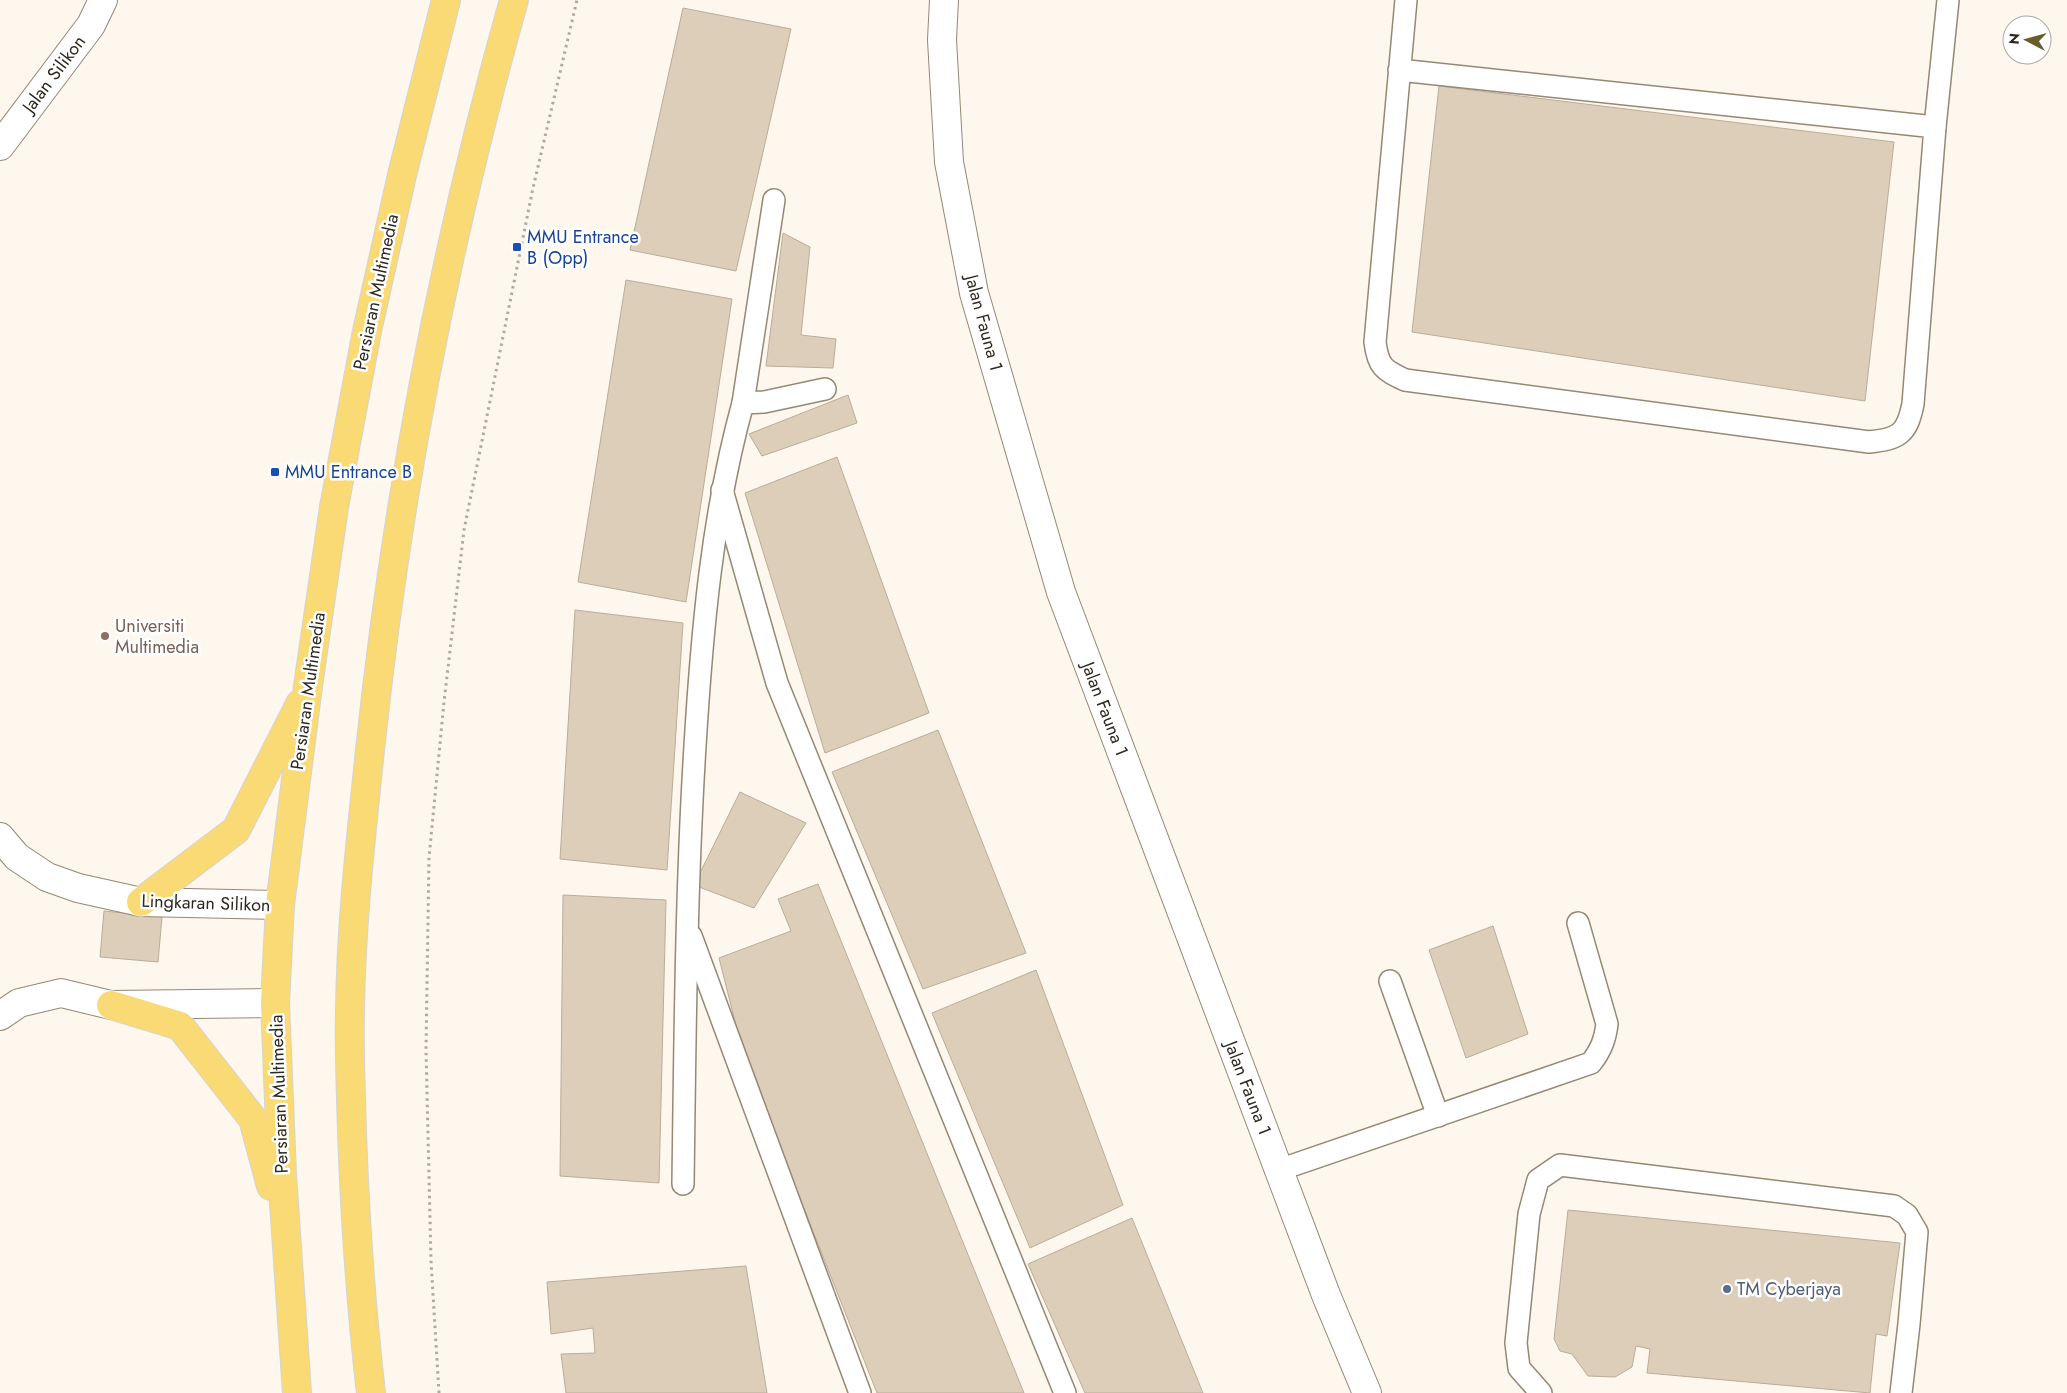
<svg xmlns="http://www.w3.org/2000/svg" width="2067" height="1393" font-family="Jost,sans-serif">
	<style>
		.building { fill: #ddceb9; stroke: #baad98 }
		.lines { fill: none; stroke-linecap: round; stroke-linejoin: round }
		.service-casing { stroke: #958874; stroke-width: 24 }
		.tertiary-casing { stroke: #958874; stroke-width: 30 }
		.primary-casing { stroke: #d5d4d2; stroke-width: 30 }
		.path { stroke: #afa9a0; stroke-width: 3; stroke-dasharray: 2.5 4; stroke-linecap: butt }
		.service { stroke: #fff; stroke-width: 21 }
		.tertiary { stroke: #fff; stroke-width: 28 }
		.primary { stroke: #fada75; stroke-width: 28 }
		.transit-dot { fill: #1a4fb4; stroke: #fff; stroke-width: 2 }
		.education-dot { fill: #8d6e63; stroke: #fff; stroke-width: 2 }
		.service-dot { fill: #5c6f8a; stroke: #fff; stroke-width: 2 }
		.labels { text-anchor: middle; stroke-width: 5; stroke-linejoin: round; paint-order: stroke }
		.street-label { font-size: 18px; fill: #2d281f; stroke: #fff }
		.transit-label { font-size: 18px; fill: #164399; stroke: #fff; text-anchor: start }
		.education-label { font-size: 18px; fill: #785e54; stroke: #fff; text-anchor: start }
		.service-label { font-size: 18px; fill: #4e5e75; stroke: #fff; text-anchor: start }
	</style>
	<rect width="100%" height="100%" fill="#fdf7ee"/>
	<g class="building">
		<path d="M683 8 791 29 736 271 630 250Z"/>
		<path d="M1439 86 1894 142 1865 401 1412 332Z"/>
		<path d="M783 233 810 247 801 335 836 339 833 368 766 366Z"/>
		<path d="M626 280 732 299 686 602 578 582Z"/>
		<path d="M848 395 857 423 762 456 749 434Z"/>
		<path d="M837 457 929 713 825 753 745 493Z"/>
		<path d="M575 610 683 623 667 870 560 859Z"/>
		<path d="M938 730 1026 953 923 989 832 772Z"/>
		<path d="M740 792 806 823 754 908 694 885Z"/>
		<path d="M818 884 1024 1393H877L744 1057 719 958 791 931 778 899Z"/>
		<path d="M563 895 666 900 659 1183 560 1176Z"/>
		<path d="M104 911 162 917 158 962 100 957Z"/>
		<path d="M1493 926 1528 1034 1466 1058 1429 950Z"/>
		<path d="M1036 970 1123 1205 1030 1248 932 1013Z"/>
		<path d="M1568 1210 1900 1243 1887 1336 1876 1334 1870 1393 1647 1373 1650 1349 1636 1346 1632 1367 1615 1377 1588 1376 1572 1354 1560 1351 1554 1339Z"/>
		<path d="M1132 1218 1203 1393H1085L1028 1264Z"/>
		<path d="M746 1266 767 1393H566L561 1354 595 1353 593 1328 551 1334 547 1282Z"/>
	</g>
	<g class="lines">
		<defs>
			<g id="service">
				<path d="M1399 70 1935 127 1913 404C1907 434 1899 439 1869 442L1405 380C1384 370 1378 367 1375 342L1406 0"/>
				<path d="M1935 127 1948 0"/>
				<path d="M743 403 774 200"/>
				<path d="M722 490 777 683 1065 1393"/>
				<path d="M691 936 860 1393"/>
				<path d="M1390 981 1438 1116"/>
				<path d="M1279 1170 1591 1063C1601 1050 1605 1040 1607 1024L1578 923"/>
				<path d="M683 1184C685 1038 686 892 695 746 702 631 712 515 743 403L764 402 825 389"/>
				<path d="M1541 1393 1519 1368 1516 1343 1529 1214 1538 1180 1560 1165 1894 1206 1907 1215 1917 1232 1909 1324 1901 1393"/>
			</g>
			<g id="tertiary">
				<path d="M944 0 942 40 949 162 974 293 1061 592 1326 1295 1367 1393"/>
				<path d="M0 146 91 25 103 0"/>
				<path d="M0 837 17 857 47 877 78 888 141 902 280 905"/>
				<path d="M0 1016 19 1003 61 993 111 1005 275 1003"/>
			</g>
			<g id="primary">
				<path d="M141 902 236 830 300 704"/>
				<path d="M111 1005 180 1026 253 1119 271 1186"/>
				<path d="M297 1393 282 1174 275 1003 280 905 308 686 334 507 367 331 402 175 446 0"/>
				<path d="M371 1393C361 1306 355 1219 352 1132 351 1092 349 1051 350 1011 351 924 361 837 370 750 397 494 444 248 514 0"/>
			</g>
		</defs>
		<use href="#service" class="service-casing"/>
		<use href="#tertiary" class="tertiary-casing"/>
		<use href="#primary" class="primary-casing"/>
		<path class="path" d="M439 1393 431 1261 426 1050 429 858 444 702 464 530 533 188 577 0"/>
		<use href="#service" class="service"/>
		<use href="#tertiary" class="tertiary"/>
		<use href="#primary" class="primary"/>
	</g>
	<g class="transit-dot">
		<rect x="512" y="242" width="10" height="10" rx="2.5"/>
		<rect x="270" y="467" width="10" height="10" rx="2.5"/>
	</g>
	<circle class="education-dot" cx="105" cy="636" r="5"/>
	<circle class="service-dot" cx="1727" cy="1289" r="5"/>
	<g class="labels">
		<g class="street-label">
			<text transform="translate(54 74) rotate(-53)" y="6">Jalan Silikon</text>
			<text transform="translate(376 292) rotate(-78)" y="6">Persiaran Multimedia</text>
			<text transform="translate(984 323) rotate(75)" y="6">Jalan Fauna 1</text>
			<text transform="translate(308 691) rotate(-82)" y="6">Persiaran Multimedia</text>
			<text transform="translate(1105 709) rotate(69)" y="6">Jalan Fauna 1</text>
			<text transform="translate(206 903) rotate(2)" y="6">Lingkaran Silikon</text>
			<text transform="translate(1248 1088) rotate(69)" y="6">Jalan Fauna 1</text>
			<text transform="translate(279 1094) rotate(-92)" y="6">Persiaran Multimedia</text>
		</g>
		<g class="transit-label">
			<text x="527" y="243">MMU Entrance<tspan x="527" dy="21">B (Opp)</tspan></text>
			<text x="285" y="478">MMU Entrance B</text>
		</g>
		<g class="education-label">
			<text x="115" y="632">Universiti<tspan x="115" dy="21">Multimedia</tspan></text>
		</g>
		<g class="service-label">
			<text x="1737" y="1295">TM Cyberjaya</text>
		</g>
	</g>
	<g transform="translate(2027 40) rotate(276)"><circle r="24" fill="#ffffff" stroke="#aba9a5"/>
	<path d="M0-4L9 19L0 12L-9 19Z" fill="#685e2b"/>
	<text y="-8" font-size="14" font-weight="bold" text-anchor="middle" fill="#2d281f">N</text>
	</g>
</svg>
